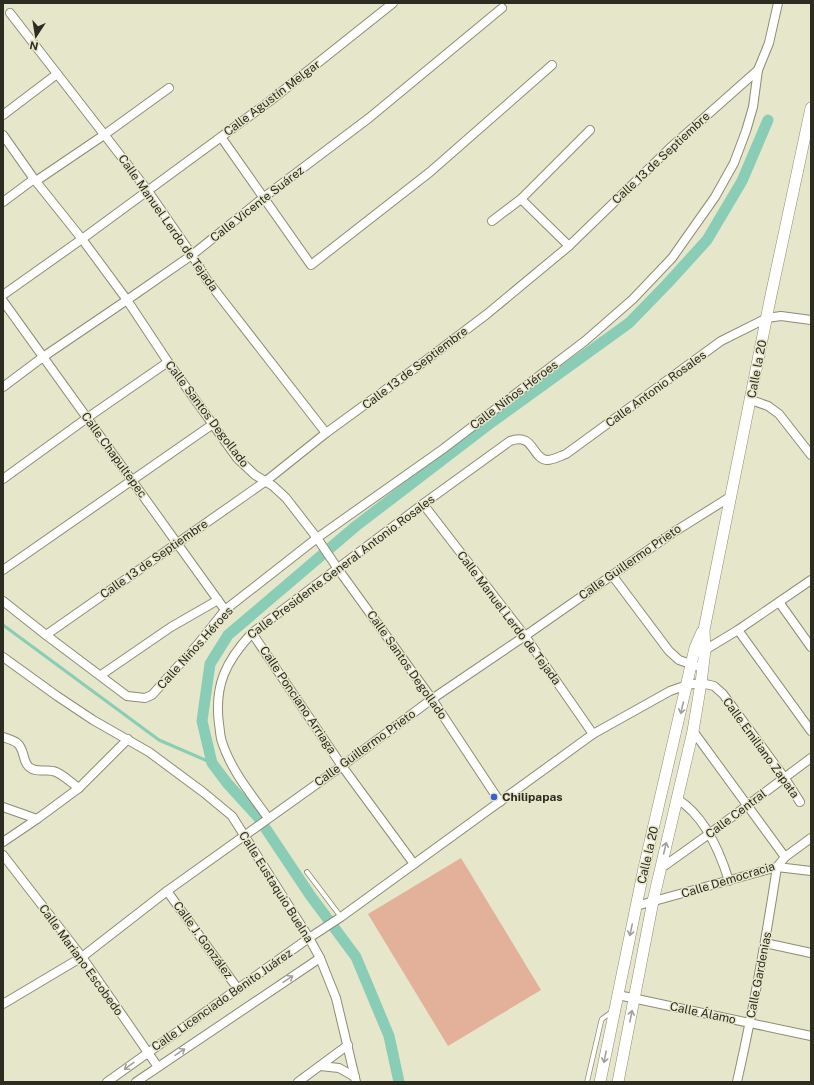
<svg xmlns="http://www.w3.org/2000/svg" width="814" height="1085" font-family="'Public Sans',sans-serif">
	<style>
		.green { fill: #e3b099 }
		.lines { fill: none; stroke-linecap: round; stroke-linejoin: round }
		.stream { stroke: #89cdb6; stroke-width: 3 }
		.canal { stroke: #89cdb6; stroke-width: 11 }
		.lane-casing { stroke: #8c8d73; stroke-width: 5.5 }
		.street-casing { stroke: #8c8d73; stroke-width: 10 }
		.secondary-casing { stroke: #8c8d73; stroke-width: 12 }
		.lane { stroke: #fff; stroke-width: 4 }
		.street { stroke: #fff; stroke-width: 8 }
		.secondary { stroke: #fff; stroke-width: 11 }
		.oneway { stroke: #a0a09b }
		.poi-dot { fill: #3b62d3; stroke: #e6e6ca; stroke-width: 1.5 }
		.labels { text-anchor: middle; stroke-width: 3; stroke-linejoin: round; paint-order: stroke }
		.street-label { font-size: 12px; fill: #2c2c21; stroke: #e6e6ca }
		.poi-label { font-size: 12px; font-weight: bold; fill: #2c2c21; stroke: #e6e6ca; text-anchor: start }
	</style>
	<rect width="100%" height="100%" fill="#e6e6ca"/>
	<path class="green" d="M461 858 541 990 448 1046 368 914Z"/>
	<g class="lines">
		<path class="stream" d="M3 625 159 740 212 763"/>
		<path class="canal" d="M399 1082 389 1036 356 957 310 895 258 817 227 783 212 763 202 721 210 664 228 635 356 526 492 422 629 323 667 284 707 240 742 181 768 120"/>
		<defs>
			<g id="lane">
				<path d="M307 872 341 917"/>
				<path d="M587 1082 601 1022 602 1019 613 1011"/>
			</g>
			<g id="street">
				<path d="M10 13 148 191 192 255 207 280 326 433"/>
				<path d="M3 115 57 74"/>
				<path d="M3 135 34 179 82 239 127 300 168 362 237 458 255 475 273 486 286 498 317 538 338 569 432 699 500 802"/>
				<path d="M221 137 311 265 430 172 552 65"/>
				<path d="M36 181 104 135 169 88"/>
				<path d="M521 199 569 246"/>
				<path d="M3 202 34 179"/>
				<path d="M492 221 521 199 590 130"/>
				<path d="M3 295 82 239 270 101 393 3"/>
				<path d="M3 301 225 610"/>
				<path d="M3 387 43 357 127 300 192 255 263 198 369 118 502 8"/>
				<path d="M751 400 768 406 779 414 811 455"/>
				<path d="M3 479 87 418 168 362"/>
				<path d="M423 504 525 636 593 734"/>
				<path d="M3 570 213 424"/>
				<path d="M612 575 669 651 679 660 702 668"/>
				<path d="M3 601 46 635 127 696 145 698 152 695 198 644 225 610 317 538 443 449 585 341 633 299 672 258 715 197 734 163 746 131 753 107 758 70 769 43 778 3"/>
				<path d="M779 602 811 647"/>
				<path d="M738 630 811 731"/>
				<path d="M252 633 342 766 414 864"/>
				<path d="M46 635 266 481 326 433 425 361 487 314 569 246 670 148 758 70"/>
				<path d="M701 649 705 650 738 630 811 580"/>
				<path d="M3 657 57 696 93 720 149 752 203 792 232 816 309 938 320 958 336 998 356 1082"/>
				<path d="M101 675 171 627 218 600"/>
				<path d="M693 731 785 857"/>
				<path d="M3 737C8 739 13 740 17 743 25 749 22 761 29 767 36 773 45 769 53 771 62 773 71 783 79 788"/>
				<path d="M677 799C704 815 720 852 729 881"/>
				<path d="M3 807 37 819"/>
				<path d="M268 818C251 794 231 770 222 742 220 736 220 730 219 724 214 685 226 661 252 633L423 504 510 441C534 432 532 459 547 460 554 460 560 456 566 454L721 341 767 318 781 316 811 320"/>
				<path d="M3 842 37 819 79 788 128 739"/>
				<path d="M3 855 82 957 158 1067"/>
				<path d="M660 869 709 834 811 758"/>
				<path d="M167 891 238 989"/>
				<path d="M636 906 777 867 785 857 811 838"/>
				<path d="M765 943 811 953"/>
				<path d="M618 995 811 1036"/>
				<path d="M3 1004 82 957 167 891 342 766 432 699 525 636 674 532 730 497"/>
				<path d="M320 1066 339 1068 355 1077"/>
				<path d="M107 1082 309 938 341 917 593 734 670 691 687 685 701 683 714 686 723 694 784 777 800 802"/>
				<path d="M136 1082 320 958"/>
				<path d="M298 1082 348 1045"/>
				<path d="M737 1082C753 1011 766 939 777 867L811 871"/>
			</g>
			<g id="secondary">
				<path d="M600 1082 644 868 695 648 702 632"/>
				<path d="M618 1082 653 901 693 731 701 683 705 650 704 630 770 300 811 108"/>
			</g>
		</defs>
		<use href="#lane" class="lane-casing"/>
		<use href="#street" class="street-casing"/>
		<use href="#secondary" class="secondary-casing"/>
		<use href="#lane" class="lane"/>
		<use href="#street" class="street"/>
		<use href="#secondary" class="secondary"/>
	</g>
	<defs><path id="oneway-shaft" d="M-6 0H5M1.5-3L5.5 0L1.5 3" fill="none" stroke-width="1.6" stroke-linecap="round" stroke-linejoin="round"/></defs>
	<g class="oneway">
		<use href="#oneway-shaft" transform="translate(682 708) rotate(103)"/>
		<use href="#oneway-shaft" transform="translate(665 848) rotate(-77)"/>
		<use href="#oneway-shaft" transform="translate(631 930) rotate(102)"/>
		<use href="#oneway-shaft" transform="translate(288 979) rotate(-34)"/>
		<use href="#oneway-shaft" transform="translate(631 1016) rotate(-79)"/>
		<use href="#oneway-shaft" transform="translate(180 1052) rotate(-34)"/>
		<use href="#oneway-shaft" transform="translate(605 1057) rotate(101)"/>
		<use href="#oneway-shaft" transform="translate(129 1066) rotate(144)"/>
	</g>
	<circle class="poi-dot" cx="494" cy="797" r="4"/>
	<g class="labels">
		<g class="street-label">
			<text transform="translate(272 98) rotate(-37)" y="4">Calle Agustín Melgar</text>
			<text transform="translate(661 158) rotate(-43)" y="4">Calle 13 de Septiembre</text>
			<text transform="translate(257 204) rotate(-38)" y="4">Calle Vicente Suárez</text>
			<text transform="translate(168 223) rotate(55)" y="4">Calle Manuel Lerdo de Tejada</text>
			<text transform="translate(415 368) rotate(-37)" y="4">Calle 13 de Septiembre</text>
			<text transform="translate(757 369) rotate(-79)" y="4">Calle la 20</text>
			<text transform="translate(656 389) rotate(-36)" y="4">Calle Antonio Rosales</text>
			<text transform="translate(514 395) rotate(-37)" y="4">Calle Niños Héroes</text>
			<text transform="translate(207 414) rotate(53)" y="4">Calle Santos Degollado</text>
			<text transform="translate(114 455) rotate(54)" y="4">Calle Chapultepec</text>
			<text transform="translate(154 559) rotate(-35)" y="4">Calle 13 de Septiembre</text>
			<text transform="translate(630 562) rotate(-35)" y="4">Calle Guillermo Prieto</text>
			<text transform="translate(341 567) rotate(-37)" y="4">Calle Presidente General Antonio Rosales</text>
			<text transform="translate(509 618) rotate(53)" y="4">Calle Manuel Lerdo de Tejada</text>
			<text transform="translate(195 648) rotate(-48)" y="4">Calle Niños Héroes</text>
			<text transform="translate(407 665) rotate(55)" y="4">Calle Santos Degollado</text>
			<text transform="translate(298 700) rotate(56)" y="4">Calle Ponciano Arriaga</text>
			<text transform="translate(365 748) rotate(-36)" y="4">Calle Guillermo Prieto</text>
			<text transform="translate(761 748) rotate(54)" y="4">Calle Emiliano Zapata</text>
			<text transform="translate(736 814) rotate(-37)" y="4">Calle Central</text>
			<text transform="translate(648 855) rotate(-77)" y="4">Calle la 20</text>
			<text transform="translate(728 880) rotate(-17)" y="4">Calle Democracia</text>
			<text transform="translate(276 887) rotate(58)" y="4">Calle Eustaquio Buelna</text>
			<text transform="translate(203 940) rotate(54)" y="4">Calle J. González</text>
			<text transform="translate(81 960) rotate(54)" y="4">Calle Mariano Escobedo</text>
			<text transform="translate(759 975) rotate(-79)" y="4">Calle Gardenias</text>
			<text transform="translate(222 1000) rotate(-35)" y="4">Calle Licenciado Benito Juárez</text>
			<text transform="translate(703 1013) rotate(12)" y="4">Calle Álamo</text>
		</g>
		<g class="poi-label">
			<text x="502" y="801">Chilipapas</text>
		</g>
	</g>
	<rect width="814" height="1085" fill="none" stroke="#2c2c21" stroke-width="8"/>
	<g transform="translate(36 36) rotate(192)" stroke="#e6e6ca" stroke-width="3" paint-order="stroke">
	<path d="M0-3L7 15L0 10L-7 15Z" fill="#2c2c21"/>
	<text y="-6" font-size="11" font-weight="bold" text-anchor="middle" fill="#2c2c21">N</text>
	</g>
</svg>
